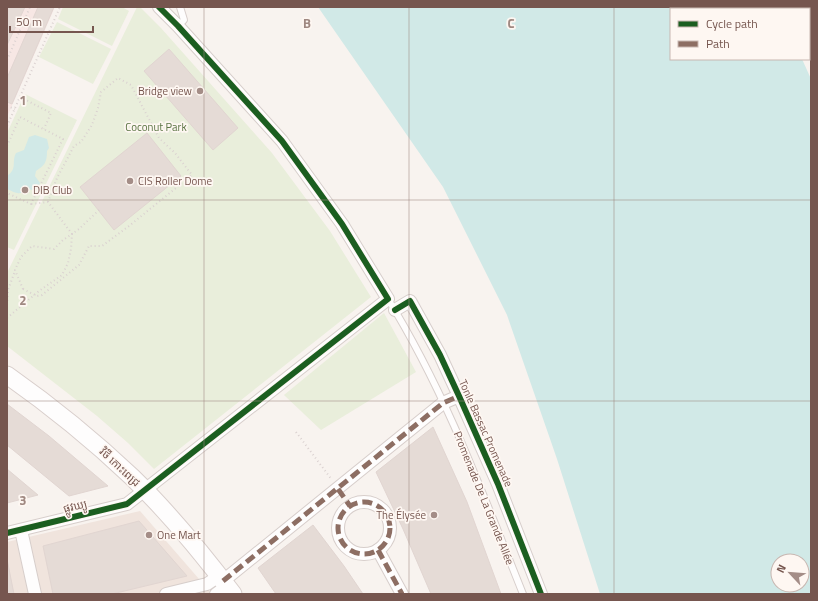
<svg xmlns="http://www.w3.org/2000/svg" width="818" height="601" font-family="'Titillium Web','Noto Sans Khmer',sans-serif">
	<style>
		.residential { fill: #f0e4dd }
		.commercial { fill: #f7e7e4 }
		.green { fill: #e9eedb }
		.water { fill: #d1e9e7; fill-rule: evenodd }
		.building { fill: #e5dbd6; stroke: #e1d5d1 }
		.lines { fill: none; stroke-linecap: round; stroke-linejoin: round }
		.lane-casing { stroke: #d7cecb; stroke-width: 8 }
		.street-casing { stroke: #d7cecb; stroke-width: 14 }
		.secondary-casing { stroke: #d8cecb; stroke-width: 19 }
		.path { stroke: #dad1d0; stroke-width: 2; stroke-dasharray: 1 3; stroke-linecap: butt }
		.lane { stroke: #fefdfd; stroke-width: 6 }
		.street { stroke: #fefdfd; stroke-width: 12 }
		.secondary { stroke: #fefdfd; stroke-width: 17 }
		.path-bridge { stroke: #dad1d0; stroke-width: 2; stroke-dasharray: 1 3; stroke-linecap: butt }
		.quiet { stroke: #8d6e63; stroke-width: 5; stroke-dasharray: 10 5; stroke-linecap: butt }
		.cycleway-casing { stroke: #fef7f2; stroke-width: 8 }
		.cycleway { stroke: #1b5e20; stroke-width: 6 }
		.grid { fill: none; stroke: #9f8881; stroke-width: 1; stroke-opacity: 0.55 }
		.poi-dot { fill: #a48d87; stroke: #fef7f2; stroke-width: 1.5 }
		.labels { text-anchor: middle; stroke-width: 3.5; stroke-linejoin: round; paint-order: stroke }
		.poi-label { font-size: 11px; fill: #76564f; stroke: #fef7f2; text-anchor: start }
		.park-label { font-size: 11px; fill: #5b7544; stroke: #fef7f2 }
		.street-label { font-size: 11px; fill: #76564f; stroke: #fef7f2 }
		.grid-label { font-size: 13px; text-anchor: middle; font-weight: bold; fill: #9f8881; stroke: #fef7f2; stroke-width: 3.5; stroke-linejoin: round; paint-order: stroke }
	</style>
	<rect width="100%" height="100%" fill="#f8f3ef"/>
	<path class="residential" d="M140 511 212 594H7V542Z"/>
	<path class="commercial" d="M7 7H55L7 117Z"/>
	<g class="green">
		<path d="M63 7H122L129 11 112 46 58 19Z"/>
		<path d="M137 7H140L161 28 272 153 330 231 371 297 154 469 128 443 97 416 7 346V273Z"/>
		<path d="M57 22 111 49 93 84 39 57Z"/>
		<path d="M25 94 77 120 14 250 7 247V133Z"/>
		<path d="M384 313 416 372 321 430 284 395Z"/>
	</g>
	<g class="water">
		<path d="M318 7H779L780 9H671V59H802L811 79V594H600L557 459 507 315 443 187ZM778 561H802V585H778Z"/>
		<path d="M35 135 47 139 49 148 47 151C47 162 45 165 36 171L35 176 40 183 38 188 33 190 27 189C19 196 16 193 7 189V176C18 168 11 163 16 153L24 150 29 137Z"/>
	</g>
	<g class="building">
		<path d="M7 7H25L7 45Z"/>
		<path d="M38 7H54L12 104 7 102V78Z"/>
		<path d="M169 49 238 128 213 150 144 71Z"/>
		<path d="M147 133 181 176 114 230 80 187Z"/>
		<path d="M7 404 49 436 108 486 69 496 7 445Z"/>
		<path d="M433 427 467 502 501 594H431L403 529 376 472Z"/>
		<path d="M7 469 38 495 7 503Z"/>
		<path d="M139 521 187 576 112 594H53L43 546Z"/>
		<path d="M313 525 344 566 363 594H276L258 568Z"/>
		<path d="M7 559 14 594H7Z"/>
	</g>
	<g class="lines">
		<defs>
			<g id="lane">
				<path d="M178 26 184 20 180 7"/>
				<path d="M388 299C445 391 483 494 523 594"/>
			</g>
			<g id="street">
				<path d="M395 310 410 301 440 355 459 396 498 484 541 594"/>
				<circle cx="364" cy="528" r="26"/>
				<path d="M21 530 35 594"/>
				<path d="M7 533 127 504 388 299 342 224 282 141 178 26 159 7"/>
				<path d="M378 550 402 594"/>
				<path d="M223 581 443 403 459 396"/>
				<path d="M166 594 207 584 219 576"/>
				<path d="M216 594 227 586"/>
			</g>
			<path id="secondary" d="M7 375C51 406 93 440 132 477 169 513 202 553 233 594"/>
		</defs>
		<use href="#lane" class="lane-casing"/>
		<use href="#street" class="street-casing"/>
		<use href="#secondary" class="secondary-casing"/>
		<g class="path">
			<path d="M7 60 30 7"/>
			<path d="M20 97 51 113 44 129"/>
			<path d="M7 106 15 109"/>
			<path d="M7 126 60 7"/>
			<path d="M7 146 20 117 63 139 31 204 7 193"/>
			<path d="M48 202 57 178 74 146 81 142 92 125 98 108 101 92 118 78 131 85 159 138 175 153 192 175 129 226 102 246H89"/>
			<path d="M23 289 15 270 21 257 32 246 54 249 63 240 72 234 48 202 31 204"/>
			<path d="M7 305 8 290 15 271"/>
			<path d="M7 318 39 291 62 275 68 263 71 249 72 234 79 229 99 210"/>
			<path d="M296 432 332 480"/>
		</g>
		<use href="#lane" class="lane"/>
		<use href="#street" class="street"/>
		<use href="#secondary" class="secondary"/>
		<path class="path-bridge" d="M23 289 37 296 42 295 79 265 89 246"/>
		<g class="quiet">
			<path d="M338 489 350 506"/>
			<circle cx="364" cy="528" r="26"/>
			<path d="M378 550 402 594"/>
			<path d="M223 581 443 403 459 396"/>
		</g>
		<defs>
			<g id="cycleway">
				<path d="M395 310 410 301 440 355 459 396 498 484 541 594"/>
				<path d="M7 533 127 504 388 299 342 224 282 141 178 26 159 7"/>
			</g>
		</defs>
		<use href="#cycleway" class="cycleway-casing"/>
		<use href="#cycleway" class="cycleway"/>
	</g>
	<path class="grid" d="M204 7V594M409 7V594M614 7V594M7 200H811M7 401H811"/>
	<g class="poi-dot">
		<circle cx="200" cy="91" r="4"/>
		<circle cx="130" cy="181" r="4"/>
		<circle cx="25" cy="190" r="4"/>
		<circle cx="434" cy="515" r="4"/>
		<circle cx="149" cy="535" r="4"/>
	</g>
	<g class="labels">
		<g class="poi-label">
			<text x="192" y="95" text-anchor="end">Bridge view</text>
			<text x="138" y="185">CIS Roller Dome</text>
			<text x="33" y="194">DIB Club</text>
			<text x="426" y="519" text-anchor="end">The Élysée</text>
			<text x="157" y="539">One Mart</text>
		</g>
		<g class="park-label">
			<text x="156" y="131">Coconut Park</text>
		</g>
		<g class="street-label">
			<text transform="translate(486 433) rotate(66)" y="4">Tonle Bassac Promenade</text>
			<text transform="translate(120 467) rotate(43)" y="4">វិថី កោះពេជ្រ</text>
			<text transform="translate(484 498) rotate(68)" y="4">Promenade De La Grande Allée</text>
			<text transform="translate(75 506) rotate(-14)" y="4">ផ្លូវឃ្យូ</text>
		</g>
	</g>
	<g class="grid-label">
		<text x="307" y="28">B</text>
		<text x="511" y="28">C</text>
		<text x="23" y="105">1</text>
		<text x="23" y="305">2</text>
		<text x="23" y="505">3</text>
	</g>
	<rect width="818" height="601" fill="none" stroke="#76564f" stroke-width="16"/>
	<rect x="670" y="8" width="140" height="52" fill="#fef7f2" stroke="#c8b7b1"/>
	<rect x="678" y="21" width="20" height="6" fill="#1b5e20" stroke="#c8b7b1"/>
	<text x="706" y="28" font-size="12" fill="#76564f">Cycle path</text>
	<rect x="678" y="41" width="20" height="6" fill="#8d6e63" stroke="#c8b7b1"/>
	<text x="706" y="48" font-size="12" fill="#76564f">Path</text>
	<g transform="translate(790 573) rotate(296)"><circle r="19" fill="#fef7f2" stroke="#c8b7b1"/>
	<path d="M0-3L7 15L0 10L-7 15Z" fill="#a48d87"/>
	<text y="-6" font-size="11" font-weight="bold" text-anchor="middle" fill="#76564f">N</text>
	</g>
	<path d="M10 26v6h83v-6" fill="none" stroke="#76564f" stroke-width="2"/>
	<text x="16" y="26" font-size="12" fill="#76564f" stroke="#fef7f2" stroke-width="3" paint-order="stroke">50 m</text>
</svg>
